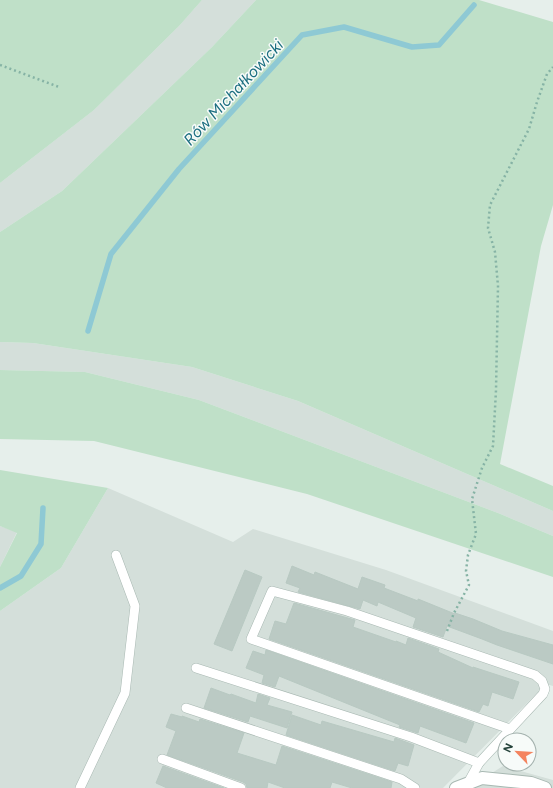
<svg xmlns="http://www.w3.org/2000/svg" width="553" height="788" font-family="Figtree,sans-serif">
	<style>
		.built { fill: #d4dfda }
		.green { fill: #bfe0c8 }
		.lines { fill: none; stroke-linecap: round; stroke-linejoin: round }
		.stream { stroke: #8ec9d4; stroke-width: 5.5 }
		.building { fill: #bbcac4; stroke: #b8c9c2 }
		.lane-casing { stroke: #a8b8b2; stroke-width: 10 }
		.street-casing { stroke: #a8b8b2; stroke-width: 14 }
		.path { stroke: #86b3a5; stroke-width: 2.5; stroke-dasharray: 2 3; stroke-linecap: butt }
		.lane { stroke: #fff; stroke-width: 9 }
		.street { stroke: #fff; stroke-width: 12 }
		.labels { text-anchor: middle; stroke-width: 3; stroke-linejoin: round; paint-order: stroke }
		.water-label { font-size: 16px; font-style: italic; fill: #1c6f80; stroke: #f7fbf9 }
	</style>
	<rect width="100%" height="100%" fill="#e6efeb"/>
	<g class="built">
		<path d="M202 0H256L212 47 62 191 0 232V183L94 110 180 25Z"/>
		<path d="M0 342 33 343 192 367 298 401 553 511V536L498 513 199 400 85 372 0 370Z"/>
		<path d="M108 488 233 542 253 529 386 570 553 631V686L546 684 443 788H0V611L61 568Z"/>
		<path d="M0 526 17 532 0 567Z"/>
		<path d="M503 766 553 780V788H468Z"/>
	</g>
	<g class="green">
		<path d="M0 0H202L180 25 94 110 0 183Z"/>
		<path d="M256 0H479L553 22V205L541 246 500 464 553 486V511L298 401 192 367 33 343 0 342V232L62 191 212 47Z"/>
		<path d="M0 370 85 372 199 400 498 513 553 536V577L307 494 94 441 0 439Z"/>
		<path d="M0 470 108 488 61 568 0 611V567L17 533 0 526Z"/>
	</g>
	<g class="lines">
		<g class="stream">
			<path d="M88 331 111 254 179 169 302 35 344 27 412 47 439 45 474 5"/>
			<path d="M0 588 21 576 41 544 43 508"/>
		</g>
	</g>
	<g class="building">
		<path d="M292 566 314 575 315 572 358 589 362 577 385 585 384 588 418 601V599L455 614V613L473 619 502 631 553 645V664L497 645 482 639 447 626 443 637 413 627 416 618 378 602 377 606 363 600 360 609 298 592 300 588 286 583Z"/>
		<path d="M245 570 262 577 232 651 214 644Z"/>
		<path d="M294 603 355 620 353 627 396 642V641L406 645 408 638 439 649 438 652 473 668V667L519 682 513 699 492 692 488 706 483 704 479 712 269 639 275 621 286 624Z"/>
		<path d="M266 650 474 723 466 743 420 726 418 733 399 727 400 725 279 676 275 687 262 683 264 675 246 668 253 651 265 655Z"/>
		<path d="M211 688 230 695 231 694 256 703 258 694 270 698 267 705 292 712 287 728 250 716 248 722 204 708Z"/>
		<path d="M171 714 182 717V716L199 722 200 719 244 733 237 753 276 765 282 746 392 782 391 788H352L332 782 330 788H285L268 782 267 788H247L246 784 243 782 167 755 176 731 166 727Z"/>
		<path d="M292 715 321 725 322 721 394 742 395 738 414 745 408 766 398 763 395 771 286 735Z"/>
		<path d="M163 766 224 788H167L156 783Z"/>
	</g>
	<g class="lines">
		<defs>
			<g id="lane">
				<path d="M196 668 411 737 479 763"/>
				<path d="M186 708 401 779 415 788"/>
				<path d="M162 759 241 788"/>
				<path d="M468 783 479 763 543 694 545 689 542 681 535 675 347 611 272 591 251 639 510 729"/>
				<path d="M80 788 125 693 135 606 116 555"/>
			</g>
			<path id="street" d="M456 788 482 778 531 783 545 788"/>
		</defs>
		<use href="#lane" class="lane-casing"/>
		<use href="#street" class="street-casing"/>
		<g class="path">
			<path d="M0 65 59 87"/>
			<path d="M447 631 454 613 469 585 466 571 468 555 476 534 472 499 482 468 493 446 496 390 498 286 495 252 488 228 490 205 529 129 537 102 547 74 553 67"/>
		</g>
		<use href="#lane" class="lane"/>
		<use href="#street" class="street"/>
	</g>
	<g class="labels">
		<g class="water-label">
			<text transform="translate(233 92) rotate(-47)" y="6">Rów Michałkowicki</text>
		</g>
	</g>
	<g transform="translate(517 752) rotate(295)"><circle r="19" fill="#f7fbf9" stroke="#a3b1ad"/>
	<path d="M0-3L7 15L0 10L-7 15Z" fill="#f4845f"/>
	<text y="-6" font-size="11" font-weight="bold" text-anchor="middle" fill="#24423a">N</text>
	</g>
</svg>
